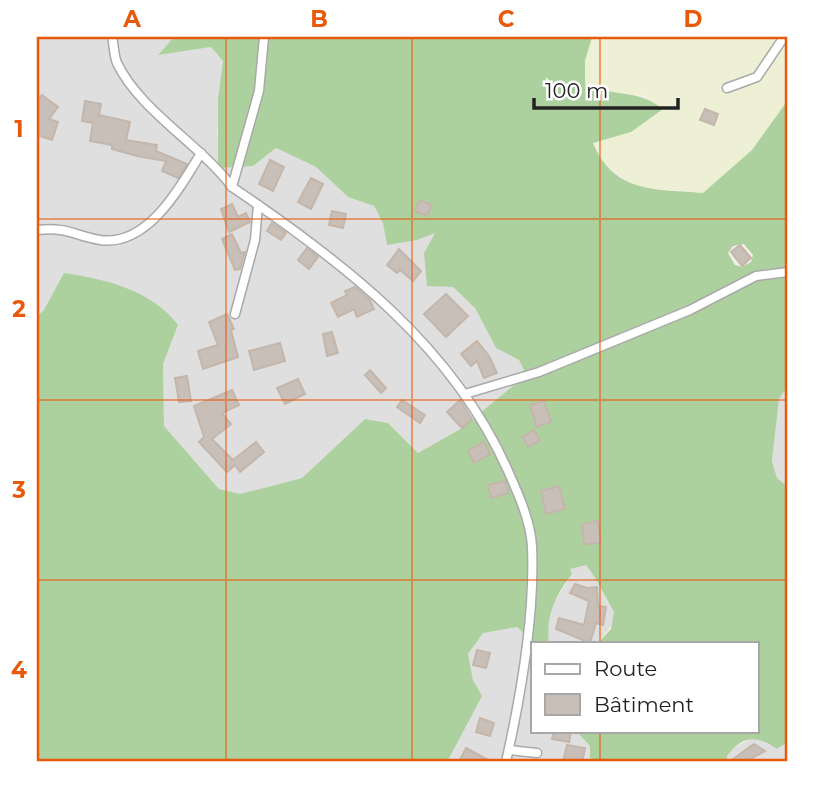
<svg xmlns="http://www.w3.org/2000/svg" width="825" height="799" font-family="Montserrat,sans-serif">
	<style>
		.residential { fill: #e0dfdf }
		.farmland { fill: #eef0d5 }
		.forest { fill: #add19e; fill-rule: evenodd }
		.building { fill: #c7bfb8; stroke: #c4b6ab; stroke-width: 2 }
		.lines { fill: none; stroke-linecap: round; stroke-linejoin: round }
		.street-casing { stroke: #a9a9a9; stroke-width: 11 }
		.street { stroke: #fff; stroke-width: 8 }
		.grid { fill: none; stroke: #e8590c; stroke-width: 2; stroke-opacity: 0.55 }
		.neatline { fill: none; stroke: #e8590c; stroke-width: 2.5 }
		.grid-label { font-size: 23px; text-anchor: middle; font-weight: bold; fill: #e8590c }
	</style>
	<rect width="100%" height="100%" fill="#f2efe9"/>
	<g class="residential">
		<path d="M37 37H174L159 54 211 47 223 61 217 135 253 166 276 148 316 167 348 197 374 206 383 223 436 232 453 287 475 308 496 348 519 360 526 375 462 428 418 453 388 423 365 419 302 478 240 494 219 489 164 426 163 364 178 325 44 310 37 316Z"/>
		<path d="M788 386V487L777 478 772 461 779 399Z"/>
		<path d="M496 434 604 588 605 597 614 612 615 621 598 643H549L547 628 550 610 572 574Z"/>
		<path d="M509 626 517 627 533 643V731H576L590 746V762H447L473 680 468 654 483 632Z"/>
		<path d="M754 737 777 749 788 742V762H727V756L732 749Z"/>
	</g>
	<path class="farmland" d="M592 37H788V100L752 150 703 193 635 187 601 161 593 143 631 132 647 96 604 93 585 84V61Z"/>
	<path class="forest" d="M174 37H592L585 61V84C616 98 636 88 663 109L631 132 593 143C614 194 657 189 703 193L752 150 788 100V386L779 399 772 461 777 478 788 487V742L777 749C756 735 743 735 727 756V762H590V746L576 731H757V643H598L611 629 614 612C604 595 599 581 586 565L570 569 572 574C556 595 545 616 549 643H533L517 627 483 633 468 654 473 680 482 696 447 762H37V316L44 310 64 273C105 279 152 290 178 325L163 364 164 426 219 489 240 494 302 478 365 419 388 423 418 453 462 428 526 375 519 360 496 348 475 308 453 287 427 286 424 253 435 233 417 240 387 245 383 223 374 206 348 197 316 167 276 148 253 166 218 168V100L223 61 211 47 158 55ZM744 244 753 255 751 262 742 267 735 265 728 253 733 246Z"/>
	<g class="building">
		<path d="M42 95 58 107 49 119 58 122 52 140 37 135V102Z"/>
		<path d="M85 101 101 104 99 115 130 122 126 140 157 145 156 151 187 164 178 178 162 171 166 161 137 156 112 149V145L90 141 93 123 82 121Z"/>
		<path d="M705 109 718 114 714 125 700 120Z"/>
		<path d="M270 160 284 167 273 191 259 184Z"/>
		<path d="M311 178 323 184 311 209 298 202Z"/>
		<path d="M420 200 432 205 427 216 415 211Z"/>
		<path d="M232 204 238 217 246 213 250 222 229 232 221 209Z"/>
		<path d="M332 211 346 214 343 228 329 225Z"/>
		<path d="M272 223 286 233 281 240 267 231Z"/>
		<path d="M232 234 241 253 245 252 240 269 235 270 222 239Z"/>
		<path d="M740 245 751 258 742 266 731 252Z"/>
		<path d="M307 248 318 257 309 269 298 260Z"/>
		<path d="M399 249 421 271 413 281 400 270 397 273 387 265Z"/>
		<path d="M355 287 370 300 374 309 357 317 354 309 338 317 331 303 347 295 345 291Z"/>
		<path d="M446 294 468 316 446 337 424 314Z"/>
		<path d="M227 314 234 329 231 330 238 357 203 369 198 351 218 345 209 322Z"/>
		<path d="M332 332 338 353 327 356 323 334Z"/>
		<path d="M477 341 489 356 497 373 484 378 477 361 471 366 461 354Z"/>
		<path d="M280 343 285 361 254 370 249 351Z"/>
		<path d="M370 370 386 388 381 393 365 375Z"/>
		<path d="M187 376 191 401 179 402 175 378Z"/>
		<path d="M298 379 305 394 285 404 277 388Z"/>
		<path d="M232 390 239 405 222 413 231 424 212 439 233 460 256 442 264 452 240 472 235 465 227 472 199 442 204 437 194 406Z"/>
		<path d="M402 400 425 415 420 423 397 407Z"/>
		<path d="M460 400 472 419 462 428 447 412Z"/>
		<path d="M544 401 551 422 537 427 530 405Z"/>
		<path d="M534 430 540 441 528 447 523 437Z"/>
		<path d="M484 442 490 454 474 463 468 451Z"/>
		<path d="M505 481 509 493 491 498 488 485Z"/>
		<path d="M559 486 565 509 546 514 541 491Z"/>
		<path d="M598 521 601 543 584 544 582 524Z"/>
		<path d="M575 584 587 588 597 587 598 606 606 607 603 625 596 623 590 643 556 629 559 618 584 625 589 601 570 593Z"/>
		<path d="M477 650 490 653 486 668 473 665Z"/>
		<path d="M480 718 494 723 490 736 476 732Z"/>
		<path d="M554 731H571L569 742 552 739Z"/>
		<path d="M754 744 765 751 750 759 752 762H729Z"/>
		<path d="M567 745 585 748 582 762H563Z"/>
		<path d="M466 748 492 762H465L460 760Z"/>
	</g>
	<g class="lines">
		<defs>
			<g id="street">
				<path d="M112 37C114 45 114 56 117 63 140 111 200 144 232 187 343 262 453 346 508 471 518 493 531 522 532 547 535 615 521 695 506 762"/>
				<path d="M727 88 757 77 784 37"/>
				<path d="M232 187 259 91 264 37"/>
				<path d="M37 230C69 227 72 235 100 240 148 247 181 186 201 153"/>
				<path d="M235 314 255 240 258 205"/>
				<path d="M465 394 539 372 690 310 756 276 788 272"/>
				<path d="M509 750 537 753"/>
			</g>
		</defs>
		<use href="#street" class="street-casing"/>
		<use href="#street" class="street"/>
	</g>
	<path class="grid" d="M226 37V762M412 37V762M600 37V643M37 219H788M37 400H788M37 580H788M600 731V762"/>
	<rect width="825" height="799" fill="none" stroke="#ffffff" stroke-width="77"/>
	<rect x="531" y="642" width="228" height="91" fill="#ffffff" stroke="#a7a7a7" stroke-width="2"/>
	<rect x="545" y="664" width="35" height="10" fill="#ffffff" stroke="#a7a7a7" stroke-width="2"/>
	<text x="594" y="676" font-size="21" fill="#222222">Route</text>
	<rect x="545" y="694" width="35" height="21" fill="#c7bfb8" stroke="#a7a7a7" stroke-width="2"/>
	<text x="594" y="712" font-size="21" fill="#222222">Bâtiment</text>
	<path d="M534 98v10h144v-10" fill="none" stroke="#222222" stroke-width="3.5"/>
	<text x="545" y="98" font-size="21" fill="#222222" stroke="#ffffff" stroke-width="5" paint-order="stroke">100 m</text>
	<rect x="38" y="38" width="748" height="722" class="neatline"/>
	<g class="grid-label">
		<text x="132" y="27">A</text>
		<text x="319" y="27">B</text>
		<text x="506" y="27">C</text>
		<text x="693" y="27">D</text>
		<text x="19" y="137">1</text>
		<text x="19" y="317">2</text>
		<text x="19" y="498">3</text>
		<text x="19" y="678">4</text>
	</g>
</svg>
